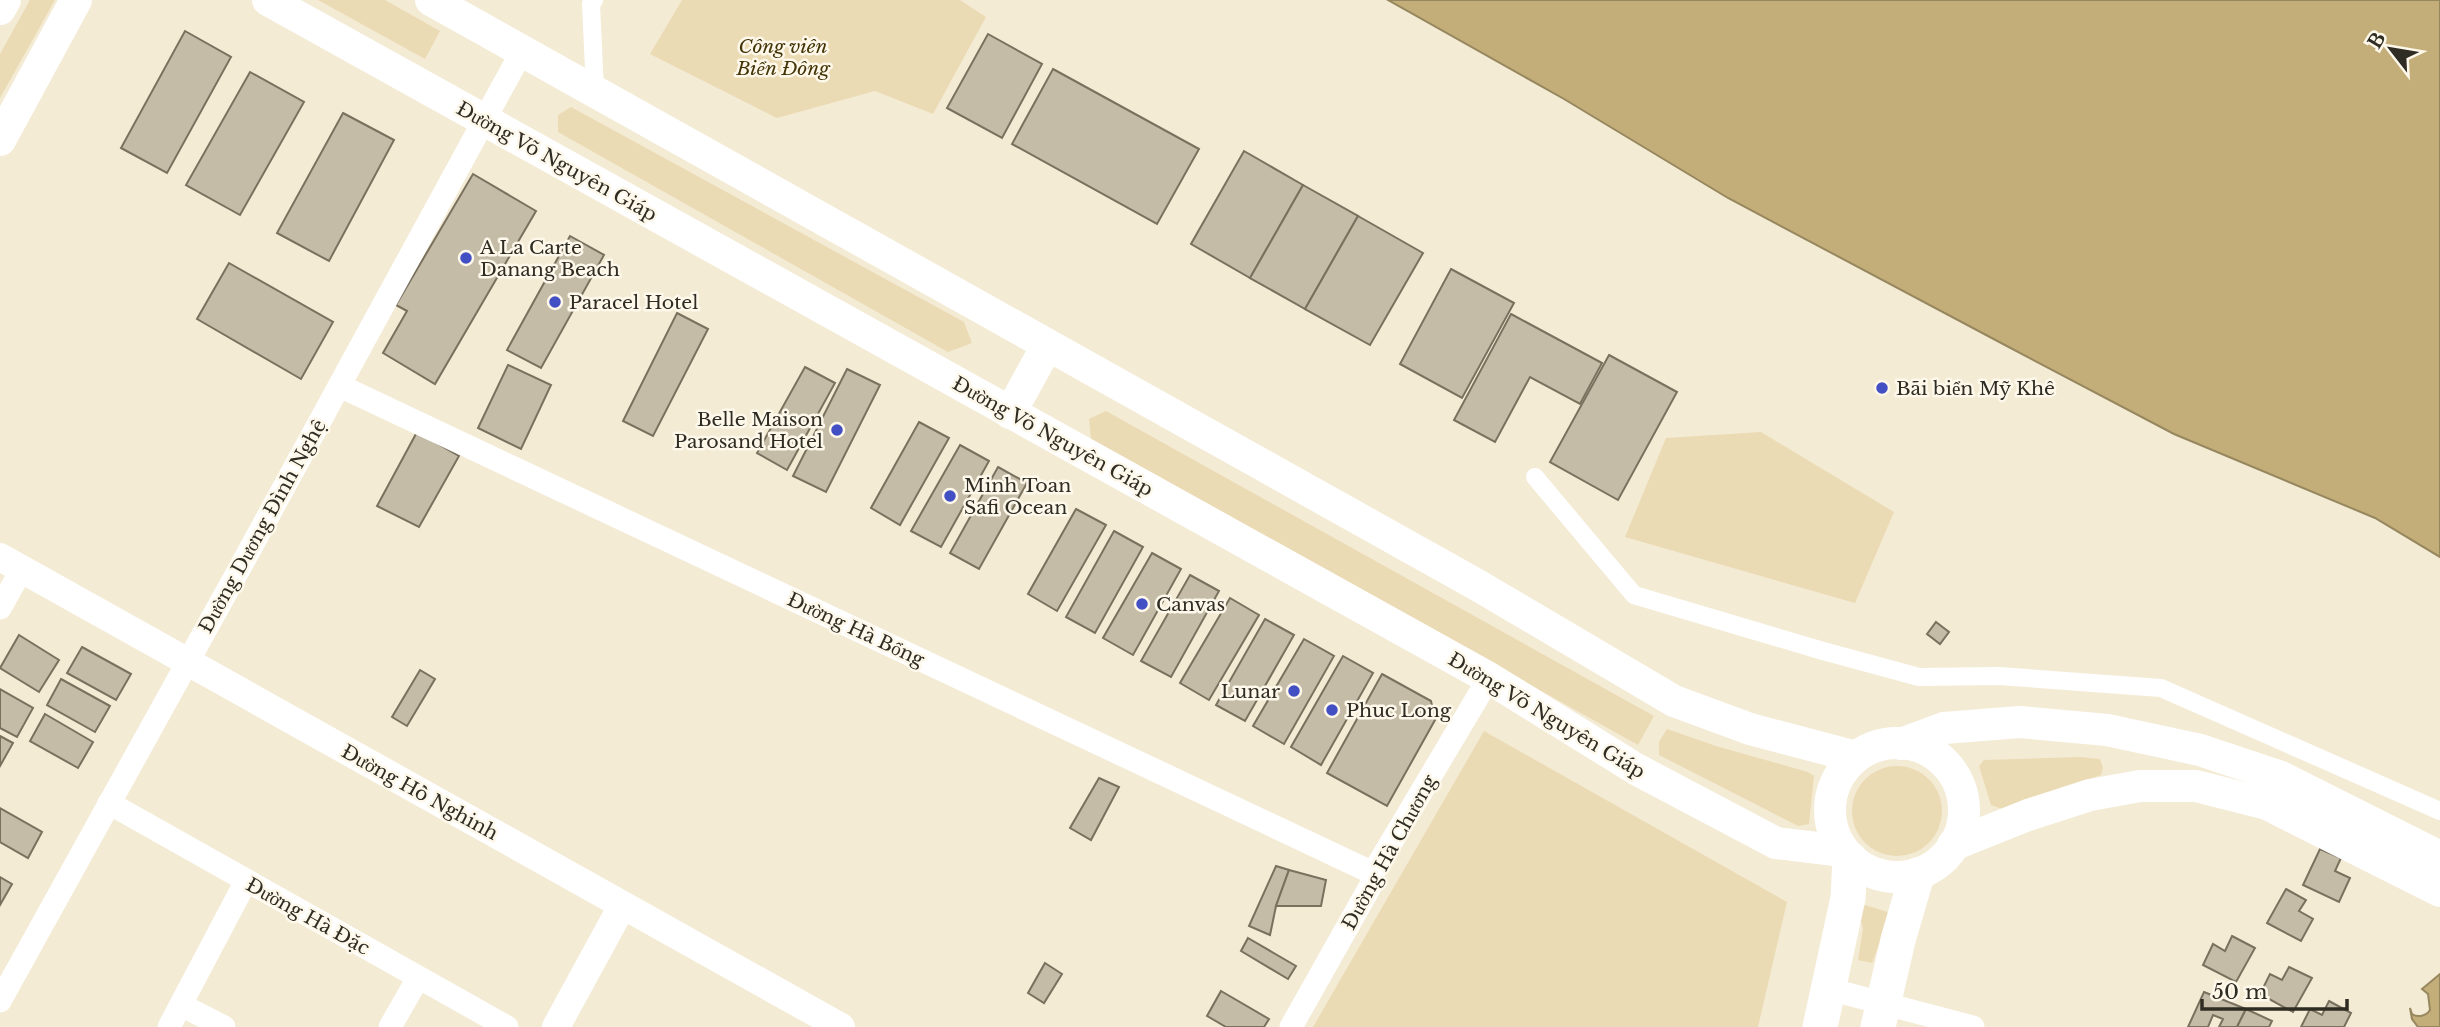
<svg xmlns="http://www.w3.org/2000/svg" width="2440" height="1027" font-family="'Libre Baskerville',serif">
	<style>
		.green { fill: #ebdbb4 }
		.water { fill: #c3ae79; stroke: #97875f; stroke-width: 2 }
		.building { fill: #c4bca7; stroke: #79715e; stroke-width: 2 }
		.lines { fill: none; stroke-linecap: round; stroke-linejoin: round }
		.pedestrian { stroke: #fff; stroke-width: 18 }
		.minor { stroke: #fff; stroke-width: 23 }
		.tertiary { stroke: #fff; stroke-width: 28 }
		.secondary { stroke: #fff; stroke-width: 32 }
		.primary { stroke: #fff; stroke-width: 35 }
		.poi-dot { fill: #4250c4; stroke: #fef8eb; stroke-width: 2.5 }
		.labels { text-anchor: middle; stroke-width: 5; stroke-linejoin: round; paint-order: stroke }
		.park-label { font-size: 19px; font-style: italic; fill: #433406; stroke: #fef8eb }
		.street-label { font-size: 19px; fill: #2f2c23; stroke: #fef8eb }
		.poi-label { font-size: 19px; fill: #2f2c23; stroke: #fef8eb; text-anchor: start }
	</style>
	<rect width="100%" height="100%" fill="#f4ebd5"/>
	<g class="green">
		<path d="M30 0H55L0 98V54Z"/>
		<path d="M318 0H385L440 31 425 59Z"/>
		<path d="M682 0H960L986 17 933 114 875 91 777 118 650 54Z"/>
		<path d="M571 107 964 322 972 343 948 352 558 132V115Z"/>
		<path d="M1106 411 1654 716 1638 745 1091 439 1089 419Z"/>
		<path d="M1761 432 1894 512 1855 603 1625 537 1666 438Z"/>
		<path d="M1667 729 1716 746 1808 772 1814 776 1809 824 1798 826 1659 755V742Z"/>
		<path d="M1484 731 1787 902 1758 1027H1313Z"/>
		<path d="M2080 757 2100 759 2103 768 2101 775 2005 810 1991 805 1979 766 1984 760Z"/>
		<circle cx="1897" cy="811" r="45"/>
		<path d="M1865 905 1891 913 1872 963 1858 960 1863 928 1859 913Z"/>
	</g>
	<g class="water">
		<path d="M1388 0H2440V557L2375 518 2174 434 2003 344 1728 198 1564 99Z"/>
		<path d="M2440 974V1027H2418L2412 1019 2410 1008 2412 1014C2418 1018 2426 1016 2430 1010L2428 994 2422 989Z"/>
	</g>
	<g class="building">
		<path d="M185 31 231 57 167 173 121 148Z"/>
		<path d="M988 34 1042 64 1002 138 947 108Z"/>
		<path d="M1053 69 1199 149 1157 224 1012 144Z"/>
		<path d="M250 72 304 102 240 215 186 185Z"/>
		<path d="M343 113 394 140 329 261 277 233Z"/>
		<path d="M1244 151 1303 185 1250 278 1191 244Z"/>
		<path d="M473 174 536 211 435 384 383 353 407 311 396 305Z"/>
		<path d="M1303 185 1358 216 1305 309 1250 278Z"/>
		<path d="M1358 216 1423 253 1370 345 1305 309Z"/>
		<path d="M570 236 604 255 541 368 507 350Z"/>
		<path d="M229 263 333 322 301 379 197 319Z"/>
		<path d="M1451 269 1514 303 1462 398 1400 364Z"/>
		<path d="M677 313 708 329 653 436 623 421Z"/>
		<path d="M1511 314 1602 363 1580 404 1530 377 1495 442 1454 420Z"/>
		<path d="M1609 355 1677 392 1618 500 1550 462Z"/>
		<path d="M508 365 551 385 521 449 478 428Z"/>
		<path d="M805 367 835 383 787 470 757 453Z"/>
		<path d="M847 369 880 385 826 492 793 476Z"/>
		<path d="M919 422 949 438 900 525 871 508Z"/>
		<path d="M417 432 459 456 419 527 377 506Z"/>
		<path d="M960 445 989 461 941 547 911 531Z"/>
		<path d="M998 467 1027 483 979 569 950 553Z"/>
		<path d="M1076 509 1106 525 1057 611 1028 594Z"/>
		<path d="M1114 531 1143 547 1095 633 1066 617Z"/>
		<path d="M1152 553 1181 569 1133 655 1103 638Z"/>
		<path d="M1190 575 1219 591 1171 677 1141 661Z"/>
		<path d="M1230 598 1259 615 1209 700 1180 683Z"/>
		<path d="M1265 619 1294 635 1245 721 1216 705Z"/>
		<path d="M1936 622 1949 632 1940 644 1927 634Z"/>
		<path d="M19 635 59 660 39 692 0 668Z"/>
		<path d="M1304 639 1334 656 1284 744 1253 726Z"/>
		<path d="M82 647 131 674 116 700 67 673Z"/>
		<path d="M1343 656 1373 673 1321 765 1291 747Z"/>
		<path d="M420 670 435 679 407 726 392 717Z"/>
		<path d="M1382 674 1431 701 1435 720 1387 806 1327 773Z"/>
		<path d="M61 679 110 706 95 732 47 705Z"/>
		<path d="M0 689 33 708 17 737 0 728Z"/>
		<path d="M45 714 93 742 78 768 30 741Z"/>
		<path d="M0 736 13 743 0 766Z"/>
		<path d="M1099 778 1119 787 1091 840 1070 828Z"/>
		<path d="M0 808 42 832 28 858 0 842Z"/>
		<path d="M2320 849 2341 858 2335 871 2350 878 2339 902 2303 885Z"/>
		<path d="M1276 866 1289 870 1276 906 1270 935 1249 926Z"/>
		<path d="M1289 870 1326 880 1321 906H1276Z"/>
		<path d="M0 877 12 884 0 905Z"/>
		<path d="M2286 889 2306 900 2299 911 2313 919 2301 941 2267 923Z"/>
		<path d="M2232 936 2255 948 2236 982 2203 965 2213 944 2225 951Z"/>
		<path d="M1248 938 1296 966 1288 979 1241 951Z"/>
		<path d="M1045 963 1062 974 1044 1003 1028 993Z"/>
		<path d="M2289 967 2312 978 2293 1012 2260 994 2270 974 2282 980Z"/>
		<path d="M1221 991 1269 1019 1264 1027H1226L1207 1016Z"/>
		<path d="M2204 992 2246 1009 2237 1027H2219L2223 1019 2213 1015 2208 1027H2188Z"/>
		<path d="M2329 1001 2351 1013 2344 1027H2301L2310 1009 2322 1015Z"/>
		<path d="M2246 1009 2272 1021 2269 1027H2237Z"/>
	</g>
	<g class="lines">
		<g class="pedestrian">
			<path d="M594 0 591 4 595 91"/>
			<path d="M1535 477 1634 595 1823 651 1919 677 1999 676 2161 688 2440 811"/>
		</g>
		<g class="minor">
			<path d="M340 386 1373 873"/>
			<path d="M0 608 22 569"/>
			<path d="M109 803 507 1027"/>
			<path d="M1829 989 1973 1027"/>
			<path d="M0 1001 242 564 522 51"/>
			<path d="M181 1005 224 1027"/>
			<path d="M169 1027 246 881"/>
			<path d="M390 1027 418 978"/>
			<path d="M1291 1027 1371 885 1373 873 1489 678"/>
		</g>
		<g class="tertiary">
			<path d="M0 557 841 1027"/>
			<path d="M556 1027 622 906"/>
		</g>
		<g class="secondary">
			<path d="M268 0 1489 678 1636 769 1776 843 1843 851"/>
			<path d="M431 0 1479 586 1674 701 1750 729 1856 757"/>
			<path d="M0 9 5 0"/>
			<path d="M0 140 76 0"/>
			<path d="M1010 413 1047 346"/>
			<circle cx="1897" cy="810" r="67"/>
			<path d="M1901 744 1944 728 2020 722 2107 730 2200 750 2281 777 2440 857"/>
			<path d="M1953 845 2028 815 2090 795 2140 786H2196L2267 804 2440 891"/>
		</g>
		<g class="primary">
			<path d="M1820 1027 1848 898 1850 859"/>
			<path d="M1878 1027 1898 940 1917 875"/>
		</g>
	</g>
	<g class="poi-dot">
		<circle cx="466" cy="258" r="7"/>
		<circle cx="555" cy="302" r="7"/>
		<circle cx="1882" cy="388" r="7"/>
		<circle cx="837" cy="430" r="7"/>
		<circle cx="950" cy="496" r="7"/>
		<circle cx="1142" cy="604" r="7"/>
		<circle cx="1294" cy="691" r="7"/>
		<circle cx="1332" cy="710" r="7"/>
	</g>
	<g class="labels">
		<g class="park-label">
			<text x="783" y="53">Công viên<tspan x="783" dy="22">Biển Đông</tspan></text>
		</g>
		<g class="street-label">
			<text transform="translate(557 161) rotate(29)" y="7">Đường Võ Nguyên Giáp</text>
			<text transform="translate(1053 436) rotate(29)" y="7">Đường Võ Nguyên Giáp</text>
			<text transform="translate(262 526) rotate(-61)" y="7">Đường Dương Đình Nghệ</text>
			<text transform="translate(856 629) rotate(25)" y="7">Đường Hà Bổng</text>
			<text transform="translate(1547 715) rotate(31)" y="7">Đường Võ Nguyên Giáp</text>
			<text transform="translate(420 792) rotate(29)" y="7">Đường Hồ Nghinh</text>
			<text transform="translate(1389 852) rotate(-61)" y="7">Đường Hà Chương</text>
			<text transform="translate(308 916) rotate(29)" y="7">Đường Hà Đặc</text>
		</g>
		<g class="poi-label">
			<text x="480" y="254">A La Carte<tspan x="480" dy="22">Danang Beach</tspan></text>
			<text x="569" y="309">Paracel Hotel</text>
			<text x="1896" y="395">Bãi biển Mỹ Khê</text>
			<text x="823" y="426" text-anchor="end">Belle Maison<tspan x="823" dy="22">Parosand Hotel</tspan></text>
			<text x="964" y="492">Minh Toan<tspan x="964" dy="22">Safi Ocean</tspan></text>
			<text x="1156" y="611">Canvas</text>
			<text x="1280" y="698" text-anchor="end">Lunar</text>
			<text x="1346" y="717">Phuc Long</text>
		</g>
	</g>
	<g transform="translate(2391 49) rotate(301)" stroke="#fef8eb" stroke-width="5" paint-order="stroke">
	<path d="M0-5L12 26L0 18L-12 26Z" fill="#2f2c23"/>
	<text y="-10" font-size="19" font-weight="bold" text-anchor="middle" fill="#2f2c23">B</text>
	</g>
	<path d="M2202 999v10h145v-10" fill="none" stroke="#2f2c23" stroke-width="3.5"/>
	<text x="2212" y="999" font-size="21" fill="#2f2c23" stroke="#fef8eb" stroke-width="5" paint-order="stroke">50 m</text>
</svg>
